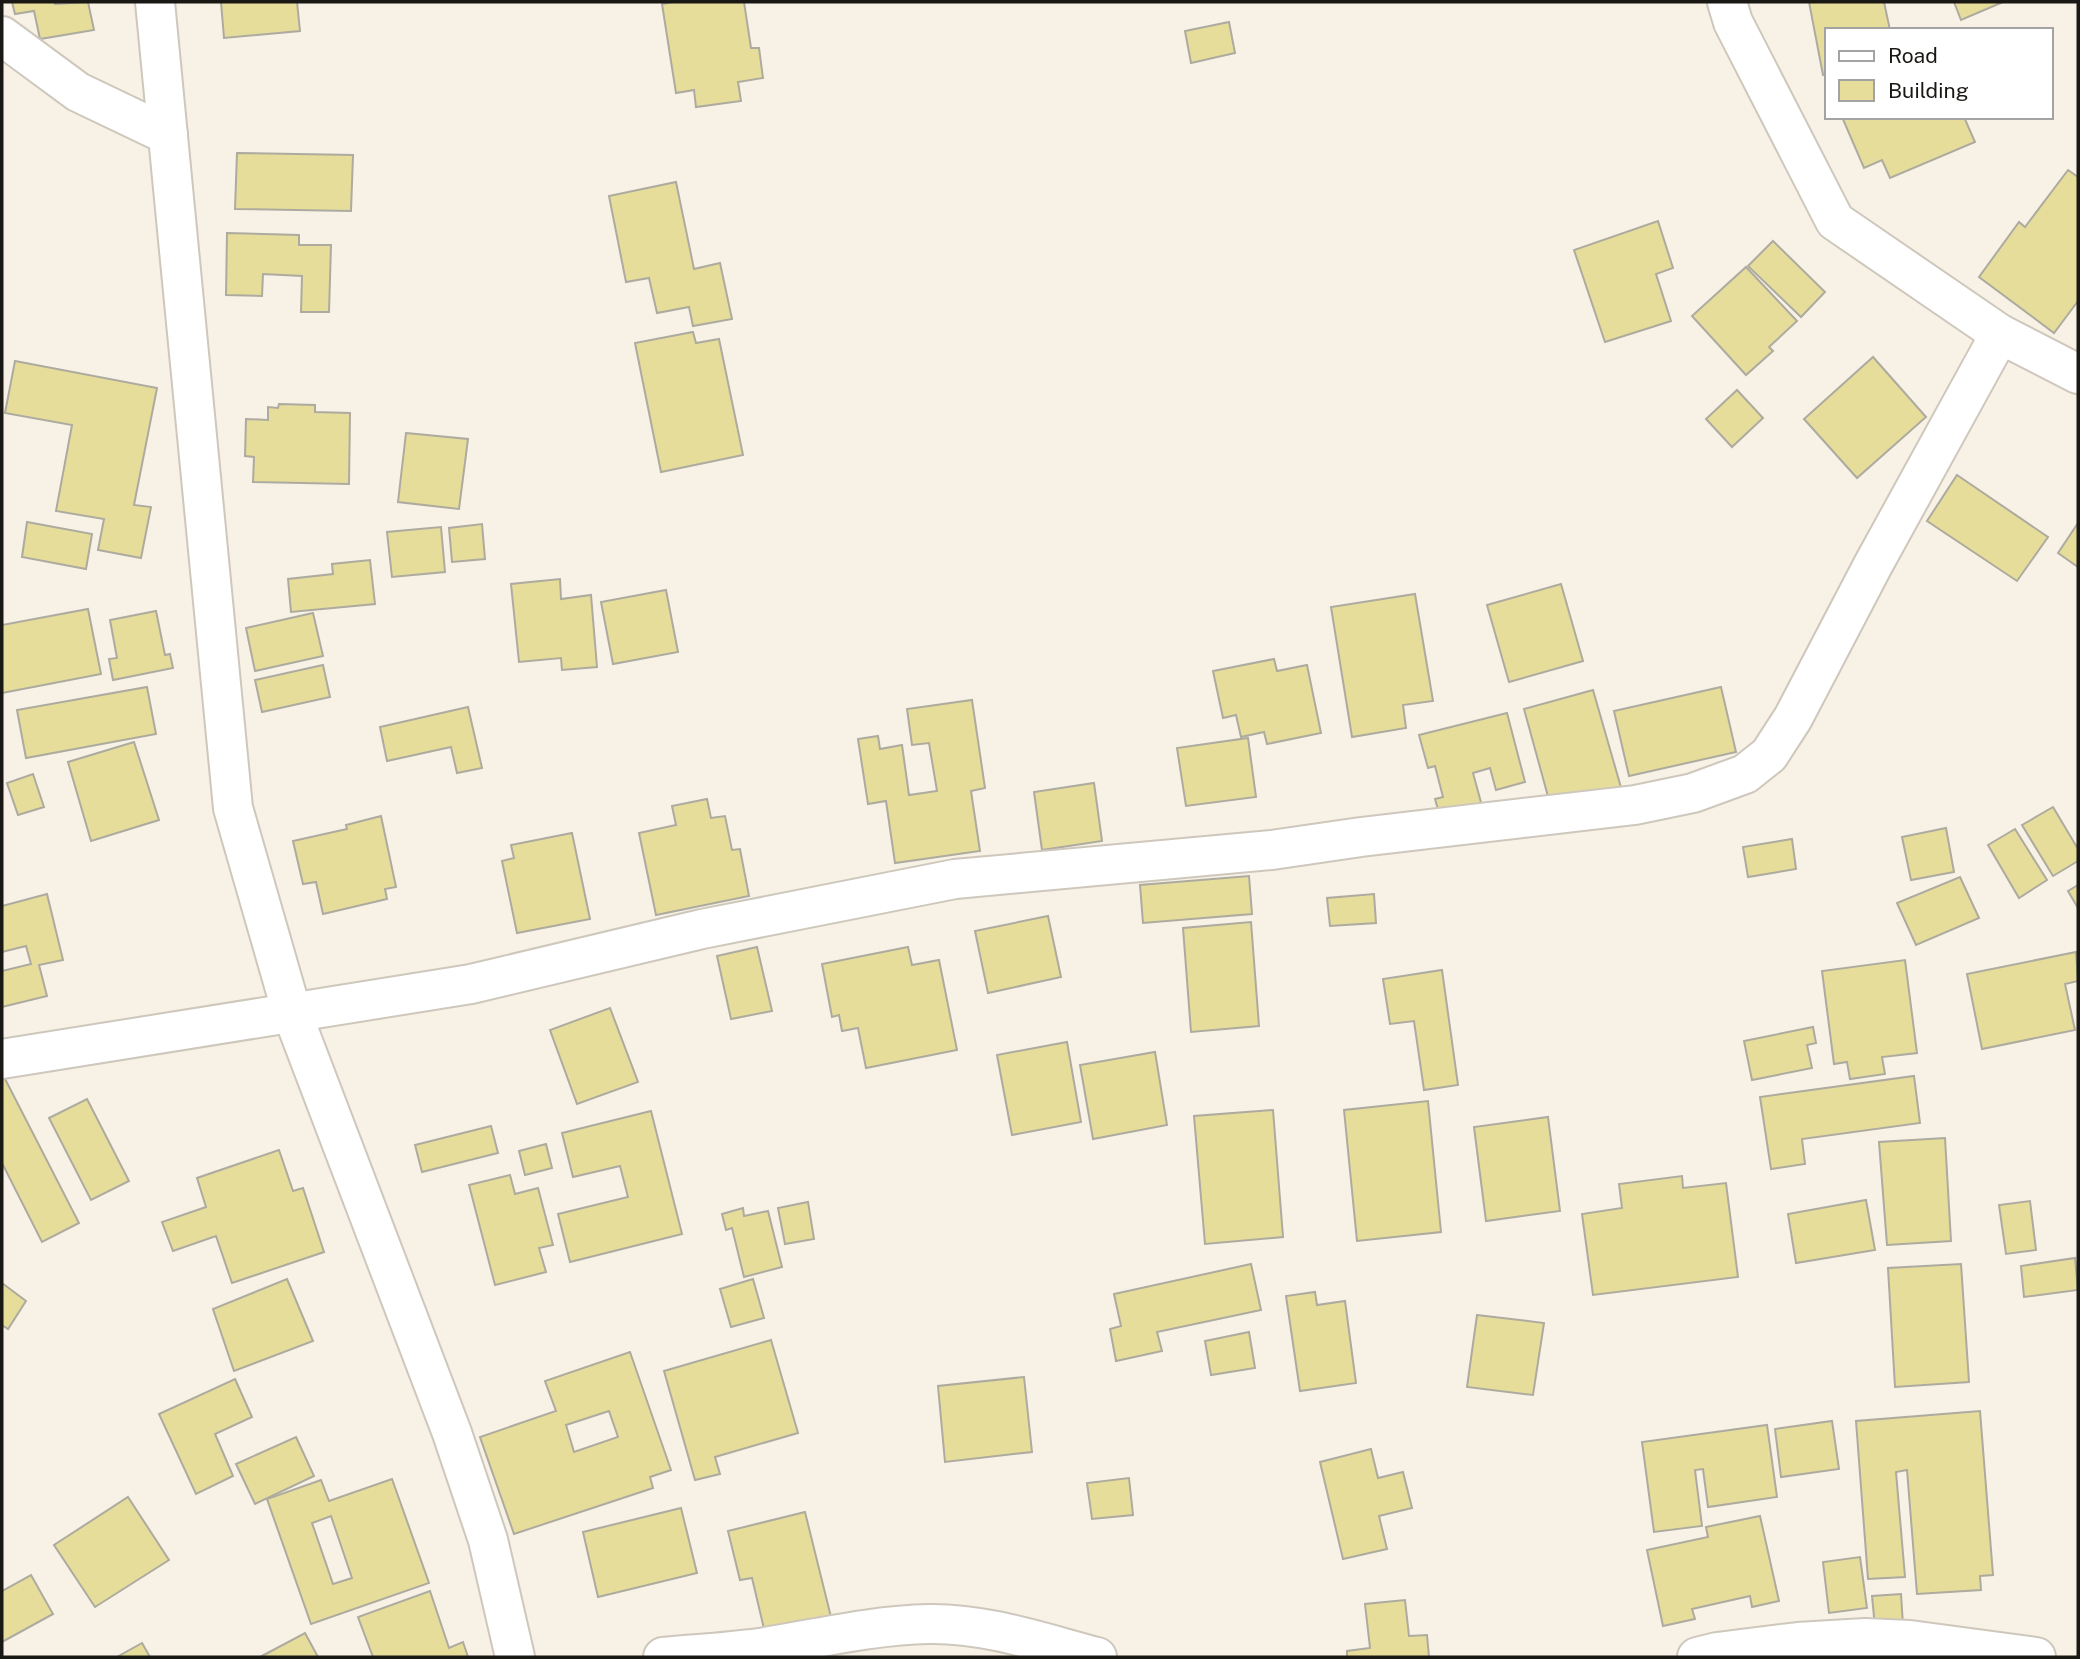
<svg xmlns="http://www.w3.org/2000/svg" width="2080" height="1659" font-family="'Public Sans',sans-serif">
	<style>
		.building { fill: #e7dd9b; stroke: #adab9f; stroke-width: 2; fill-rule: evenodd }
		.lines { fill: none; stroke-linecap: round; stroke-linejoin: round }
		.street-casing { stroke: #cec7bc; stroke-width: 42 }
		.street { stroke: #fff; stroke-width: 38 }
	</style>
	<rect width="100%" height="100%" fill="#f8f1e5"/>
	<g class="building">
		<path d="M12 2H54L55 4 88 2 94 30 40 39 34 11 15 14Z"/>
		<path d="M221 2H297L300 31 224 38Z"/>
		<path d="M674 2H744L751 48H759L763 78 738 82 741 101 696 107 694 90 676 93 662 4Z"/>
		<path d="M1809 2H1884L1890 30H1826V74L1823 75Z"/>
		<path d="M1954 2H2003L1961 20Z"/>
		<path d="M1229 22 1235 53 1191 63 1185 31Z"/>
		<path d="M1842 117H1964L1975 142 1890 178 1882 160 1864 168Z"/>
		<path d="M237 153 353 155 351 211 235 209Z"/>
		<path d="M2068 170 2078 177V301L2054 333 1979 277 2019 222 2025 227Z"/>
		<path d="M676 182 694 269 720 263 732 319 693 326 689 307 657 313 649 278 626 282 609 196Z"/>
		<path d="M1658 221 1673 268 1656 274 1671 321 1605 342 1574 250Z"/>
		<path d="M227 233 299 235V245H331L329 312H301L302 276 263 274 262 296 226 295Z"/>
		<path d="M1773 241 1825 292 1801 317 1748 266Z"/>
		<path d="M1746 267 1797 321 1769 347 1773 351 1746 375 1692 316Z"/>
		<path d="M693 332 696 343 719 339 743 455 661 472 635 343Z"/>
		<path d="M1873 357 1926 417 1857 478 1804 419Z"/>
		<path d="M15 361 157 388 134 505 151 507 141 558 98 550 104 519 56 511 72 425 5 413Z"/>
		<path d="M1737 390 1763 418 1732 447 1706 419Z"/>
		<path d="M279 404 315 405V412L350 413 349 484 253 482 254 457 245 456 246 419 268 420V407L278 408Z"/>
		<path d="M406 433 468 439 459 509 398 502Z"/>
		<path d="M1957 475 2048 537 2017 581 1927 521Z"/>
		<path d="M27 522 92 534 86 569 22 557Z"/>
		<path d="M2078 523V567L2058 553Z"/>
		<path d="M482 524 485 559 452 562 449 528Z"/>
		<path d="M441 527 445 572 392 577 387 532Z"/>
		<path d="M370 560 375 604 291 612 288 579 333 574 332 564Z"/>
		<path d="M560 579 561 599 591 595 597 667 562 670 561 658 519 662 511 584Z"/>
		<path d="M1561 584 1583 661 1509 682 1487 605Z"/>
		<path d="M666 590 678 652 613 664 601 602Z"/>
		<path d="M1415 594 1433 701 1403 705 1406 728 1352 737 1331 607Z"/>
		<path d="M88 609 101 674 2 693V625Z"/>
		<path d="M156 611 165 655 170 654 173 668 113 680 109 659 117 658 110 620Z"/>
		<path d="M313 613 323 656 255 671 246 628Z"/>
		<path d="M1274 659 1277 671 1307 665 1321 733 1267 744 1264 732 1241 737 1236 715 1223 718 1213 671Z"/>
		<path d="M323 665 330 697 262 712 255 680Z"/>
		<path d="M147 687 156 734 26 758 17 710Z"/>
		<path d="M1721 687 1736 752 1629 776 1614 711Z"/>
		<path d="M1593 690 1622 791 1552 811 1524 709Z"/>
		<path d="M972 700 985 788 971 791 980 851 895 863 886 801 868 804 858 739 878 736 880 749 902 745 909 795 937 791 929 743 912 745 907 709Z"/>
		<path d="M468 707 482 768 457 773 451 747 387 761 380 727Z"/>
		<path d="M1507 713 1525 782 1496 790 1490 768 1473 773 1482 806 1440 817 1435 799 1443 797 1435 766 1428 768 1419 735Z"/>
		<path d="M1248 738 1256 797 1186 806 1177 748Z"/>
		<path d="M134 742 159 820 91 841 68 762Z"/>
		<path d="M33 774 44 807 18 815 7 783Z"/>
		<path d="M1094 783 1102 841 1042 850 1034 792Z"/>
		<path d="M707 799 711 818 725 816 732 850 740 849 749 896 656 915 639 833 676 825 672 806Z"/>
		<path d="M2053 807 2078 849V861L2053 876 2022 825Z"/>
		<path d="M381 816 396 887 385 889 387 899 323 914 316 882 303 884 293 841 347 829 346 825Z"/>
		<path d="M1946 828 1954 872 1911 880 1902 837Z"/>
		<path d="M2015 829 2047 880 2019 898 1988 845Z"/>
		<path d="M572 833 590 919 517 933 502 861 514 858 511 845Z"/>
		<path d="M1792 839 1796 869 1748 877 1743 847Z"/>
		<path d="M1249 876 1252 914 1143 923 1140 885Z"/>
		<path d="M1960 877 1979 918 1916 945 1897 903Z"/>
		<path d="M2078 885V908L2068 891Z"/>
		<path d="M47 894 63 960 39 965 47 996 2 1007V971L31 964 26 946 2 952V906Z"/>
		<path d="M1374 894 1376 923 1330 926 1327 898Z"/>
		<path d="M1048 916 1061 977 988 993 975 931Z"/>
		<path d="M1251 922 1259 1026 1191 1032 1183 928Z"/>
		<path d="M757 947 772 1011 731 1019 717 956Z"/>
		<path d="M908 947 912 965 939 960 957 1050 866 1068 858 1028 842 1031 839 1015 832 1017 822 964Z"/>
		<path d="M2076 952 2078 981 2065 984 2075 1030 1982 1049 1967 974Z"/>
		<path d="M1905 960 1917 1053 1882 1057 1885 1074 1850 1079 1847 1062 1834 1064 1822 971Z"/>
		<path d="M1442 970 1458 1085 1424 1090 1414 1021 1390 1024 1383 979Z"/>
		<path d="M610 1008 638 1082 577 1104 550 1030Z"/>
		<path d="M1813 1027 1816 1043 1807 1045 1812 1068 1752 1080 1744 1041Z"/>
		<path d="M1067 1042 1081 1122 1012 1135 997 1055Z"/>
		<path d="M1155 1052 1167 1125 1093 1139 1080 1065Z"/>
		<path d="M2 1073 79 1223 42 1242 2 1163Z"/>
		<path d="M1914 1076 1920 1123 1802 1139 1805 1164 1771 1169 1760 1097Z"/>
		<path d="M87 1099 129 1181 91 1200 49 1118Z"/>
		<path d="M1428 1101 1441 1232 1357 1241 1344 1110Z"/>
		<path d="M1273 1110 1283 1237 1205 1244 1194 1116Z"/>
		<path d="M651 1111 682 1234 570 1262 558 1214 628 1197 620 1166 573 1177 562 1133Z"/>
		<path d="M1548 1117 1560 1211 1486 1221 1474 1127Z"/>
		<path d="M491 1126 498 1153 422 1172 415 1145Z"/>
		<path d="M1945 1138 1951 1241 1887 1245 1879 1142Z"/>
		<path d="M546 1144 552 1168 525 1175 519 1151Z"/>
		<path d="M279 1150 293 1191 303 1188 324 1252 232 1283 216 1236 173 1251 162 1222 206 1207 197 1178Z"/>
		<path d="M510 1175 515 1194 538 1188 553 1245 539 1248 546 1272 495 1285 469 1185Z"/>
		<path d="M1682 1176 1683 1188 1726 1183 1738 1277 1593 1295 1582 1214 1622 1208 1619 1184Z"/>
		<path d="M1866 1200 1875 1250 1796 1263 1788 1214Z"/>
		<path d="M2030 1201 2036 1250 2006 1254 1999 1205Z"/>
		<path d="M808 1202 814 1239 785 1244 778 1208Z"/>
		<path d="M743 1208 744 1216 768 1211 782 1267 744 1277 732 1228 726 1230 722 1214Z"/>
		<path d="M2075 1258 2078 1290 2024 1297 2021 1266Z"/>
		<path d="M1251 1264 1261 1310 1157 1332 1162 1351 1116 1361 1110 1329 1121 1326 1114 1294Z"/>
		<path d="M1961 1264 1969 1382 1895 1387 1888 1268Z"/>
		<path d="M287 1279 313 1341 234 1371 213 1309Z"/>
		<path d="M753 1279 764 1318 731 1327 720 1289Z"/>
		<path d="M2 1283 26 1301 8 1329 2 1325Z"/>
		<path d="M1315 1292 1317 1305 1345 1301 1356 1383 1300 1391 1286 1296Z"/>
		<path d="M1477 1315 1544 1323 1533 1395 1467 1387Z"/>
		<path d="M1249 1332 1255 1368 1211 1375 1205 1341Z"/>
		<path d="M771 1340 798 1433 715 1457 720 1474 695 1480 664 1371Z"/>
		<path d="M630 1352 671 1470 650 1477 653 1488 514 1534 480 1437 556 1411 545 1381ZM609 1411 618 1437 574 1452 566 1425Z"/>
		<path d="M1024 1377 1032 1452 945 1462 938 1386Z"/>
		<path d="M235 1379 252 1417 215 1434 233 1476 196 1494 159 1414Z"/>
		<path d="M1980 1411 1993 1575 1980 1576 1981 1590 1917 1594 1907 1470 1896 1472 1905 1577 1868 1579 1856 1421Z"/>
		<path d="M1832 1421 1839 1469 1781 1477 1775 1429Z"/>
		<path d="M1767 1425 1777 1497 1708 1507 1703 1469 1695 1470 1702 1526 1654 1532 1642 1442Z"/>
		<path d="M296 1437 314 1476 255 1504 236 1464Z"/>
		<path d="M1371 1449 1378 1478 1403 1472 1412 1508 1379 1516 1387 1549 1343 1559 1320 1462Z"/>
		<path d="M1129 1478 1133 1515 1092 1519 1087 1483Z"/>
		<path d="M392 1479 429 1583 311 1624 267 1499 321 1480 329 1501ZM331 1516 352 1578 333 1584 312 1523Z"/>
		<path d="M128 1497 169 1560 95 1607 54 1545Z"/>
		<path d="M681 1508 697 1573 598 1597 583 1532Z"/>
		<path d="M805 1512 831 1617 765 1633 752 1578 740 1580 728 1531Z"/>
		<path d="M1760 1516 1779 1601 1752 1607 1750 1596 1692 1609 1695 1619 1663 1626 1647 1550 1708 1537 1706 1527Z"/>
		<path d="M1860 1557 1867 1608 1829 1613 1823 1562Z"/>
		<path d="M31 1575 53 1614 2 1642V1591Z"/>
		<path d="M430 1591 449 1648 463 1642 468 1657H373L358 1617Z"/>
		<path d="M1901 1594 1903 1625 1875 1627 1872 1596Z"/>
		<path d="M1405 1600 1409 1636 1427 1635 1429 1657H1347V1651L1370 1648 1365 1604Z"/>
		<path d="M305 1633 318 1657H260Z"/>
		<path d="M142 1643 150 1657H117Z"/>
	</g>
	<g class="lines">
		<defs>
			<g id="street">
				<path d="M155 2 233 808 292 1013 452 1433 488 1540 515 1657"/>
				<path d="M1727 2 1733 22 1835 221 2000 334 2078 374"/>
				<path d="M2 36 78 92 168 135"/>
				<path d="M2 1059 471 984 702 929 955 879 1272 850 1361 837 1635 805 1693 793 1745 774 1769 755 1793 718 1873 565 2000 334"/>
				<path d="M663 1657C695 1654 727 1652 759 1648 815 1639 873 1625 929 1624 986 1623 1043 1643 1097 1657"/>
				<path d="M1697 1657 1717 1652 1798 1642 1865 1638 1910 1640 2036 1657"/>
			</g>
		</defs>
		<use href="#street" class="street-casing"/>
		<use href="#street" class="street"/>
	</g>
	<rect width="2080" height="1659" fill="none" stroke="#1a1814" stroke-width="7"/>
	<rect x="1825" y="28" width="228" height="91" fill="#ffffff" stroke="#a3a3a1" stroke-width="2"/>
	<rect x="1839" y="51" width="35" height="10" fill="#ffffff" stroke="#a3a3a1" stroke-width="2"/>
	<text x="1888" y="63" font-size="21" fill="#1a1814">Road</text>
	<rect x="1839" y="80" width="35" height="21" fill="#e7dd9b" stroke="#a3a3a1" stroke-width="2"/>
	<text x="1888" y="98" font-size="21" fill="#1a1814">Building</text>
</svg>
